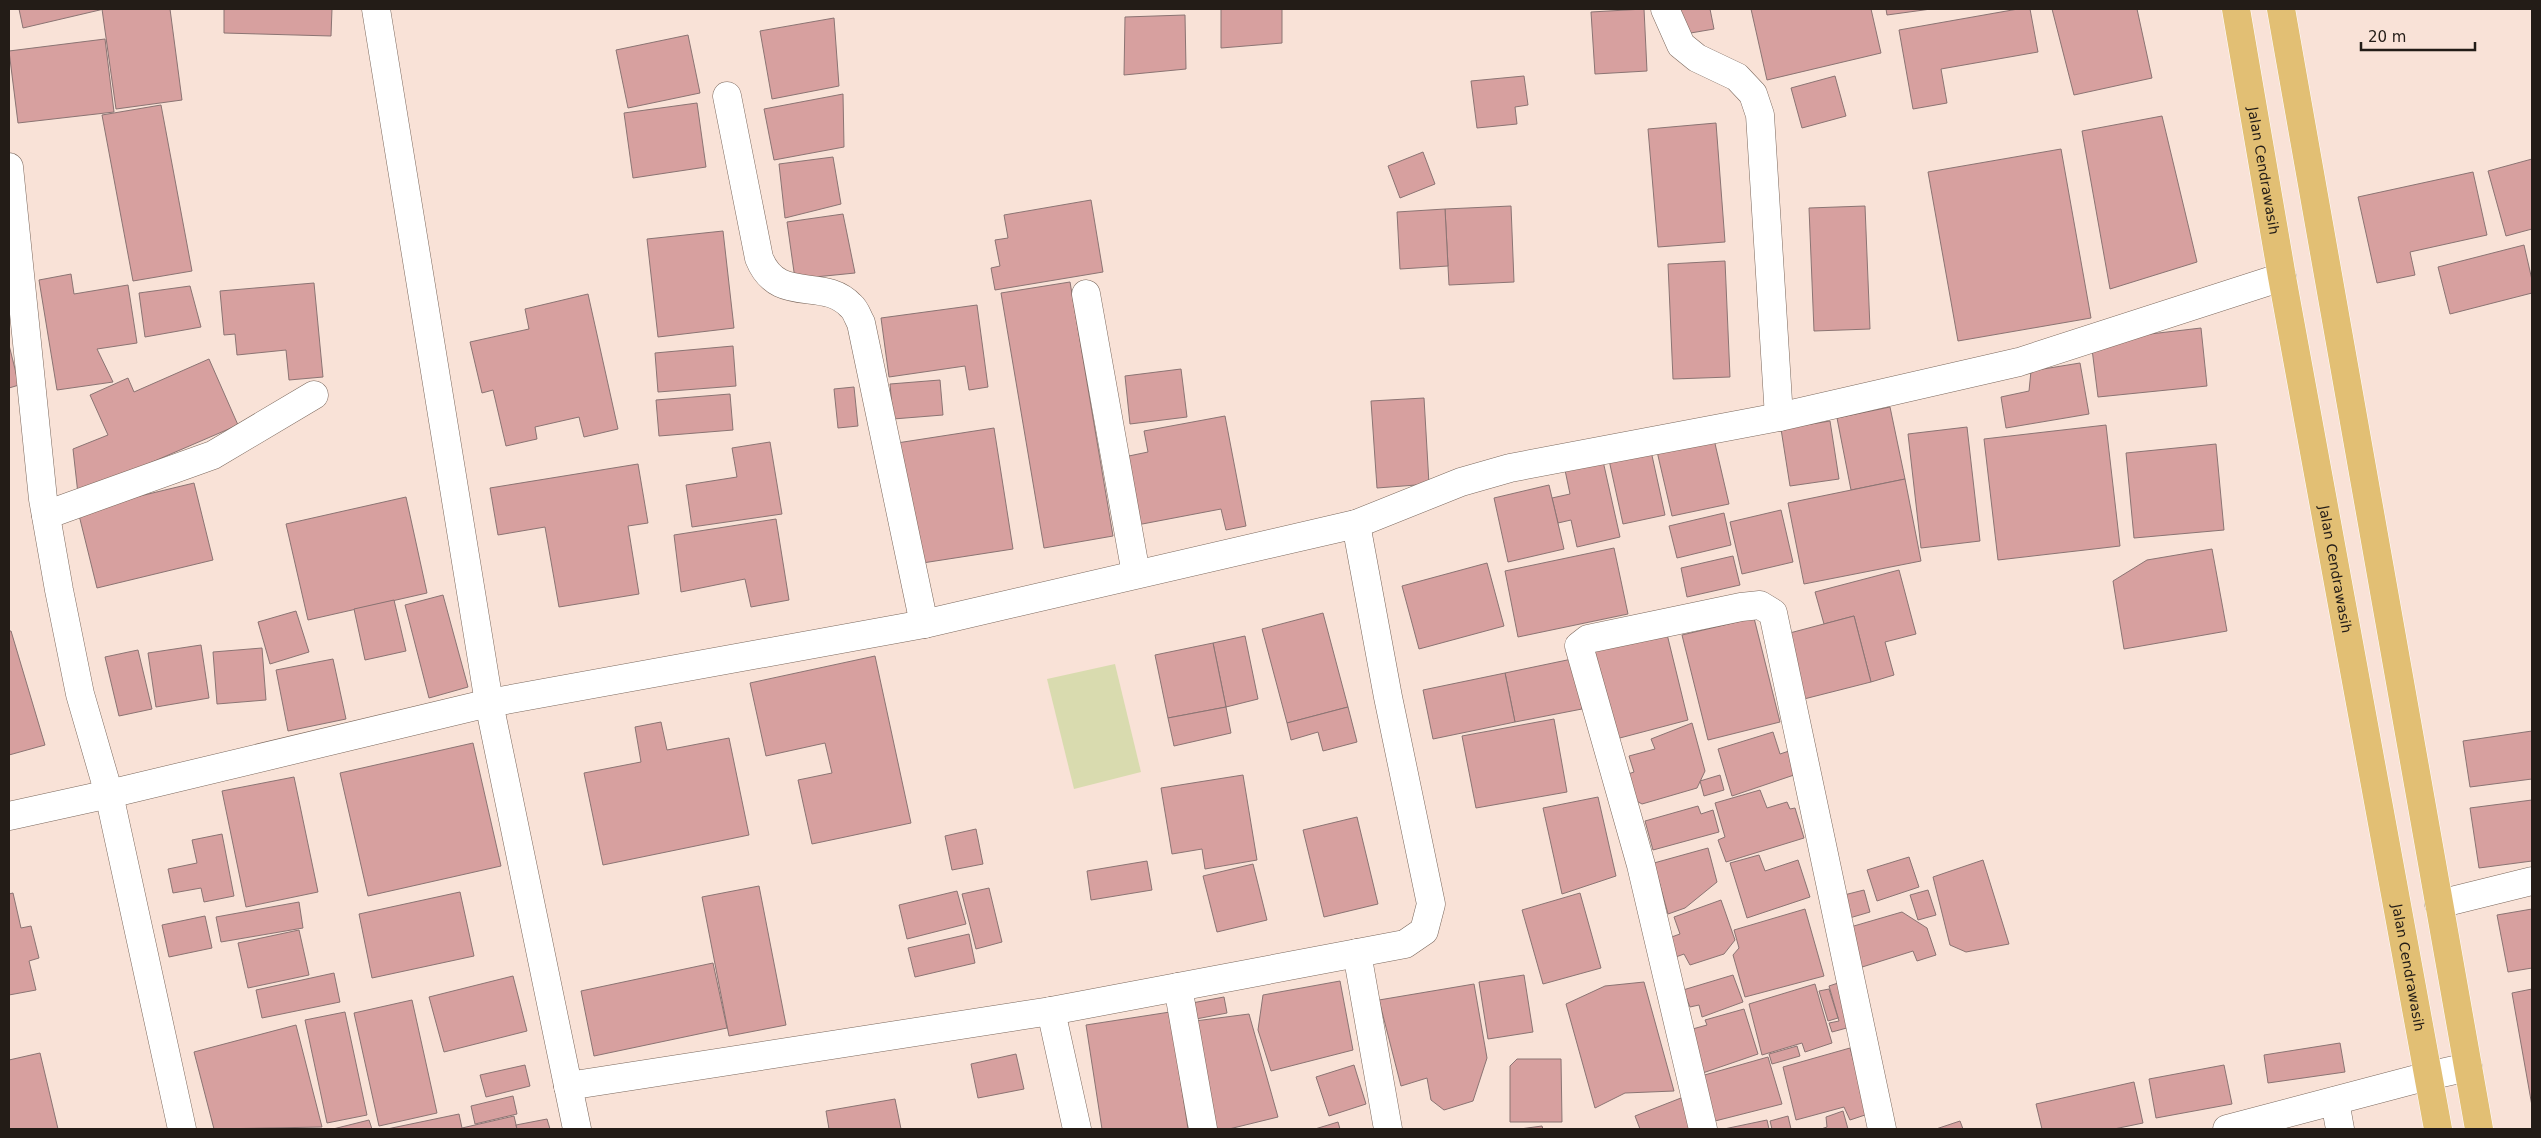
<svg xmlns="http://www.w3.org/2000/svg" width="2541" height="1138" font-family="'DejaVu Sans',sans-serif">
	<style>
		.green { fill: #d9dbaf }
		.building { fill: #d7a09f; stroke: #8b7473 }
		.lines { fill: none; stroke-linecap: round; stroke-linejoin: round }
		.minor-casing { stroke: #7b685d; stroke-width: 29 }
		.major-casing { stroke: #fff; stroke-width: 29 }
		.minor { stroke: #fff; stroke-width: 28 }
		.major { stroke: #e2bf74; stroke-width: 28 }
		.labels { text-anchor: middle; stroke-width: 4.5; stroke-linejoin: round; paint-order: stroke }
		.street-label { font-size: 14px; fill: #231c17; stroke: #f9e2d7 }
	</style>
	<rect width="100%" height="100%" fill="#f9e2d7"/>
	<path class="green" d="M1115 664 1141 772 1074 789 1047 679Z"/>
	<g class="building">
		<path d="M19 9H104L23 28Z"/>
		<path d="M102 9H170L182 100 116 109Z"/>
		<path d="M224 9H332L331 36 224 33Z"/>
		<path d="M1221 9H1282V43L1221 48Z"/>
		<path d="M1644 9 1647 71 1595 74 1591 12Z"/>
		<path d="M1674 9H1710L1714 29 1679 35Z"/>
		<path d="M1751 9H1871L1881 53 1767 80Z"/>
		<path d="M1886 9H1931L1887 15Z"/>
		<path d="M2018 9H2030L2038 52 1941 69 1947 103 1913 109 1899 30Z"/>
		<path d="M2052 9H2137L2152 78 2074 95Z"/>
		<path d="M1185 15 1186 69 1124 75 1125 17Z"/>
		<path d="M834 18 839 86 772 99 760 31Z"/>
		<path d="M688 35 700 93 628 108 616 50Z"/>
		<path d="M105 39 114 112 18 123 9 51Z"/>
		<path d="M1524 76 1528 105 1515 107 1517 124 1477 128 1471 81Z"/>
		<path d="M1835 76 1846 116 1802 128 1791 88Z"/>
		<path d="M843 94 844 147 774 160 764 109Z"/>
		<path d="M697 103 706 167 633 178 624 113Z"/>
		<path d="M161 105 192 271 133 281 102 115Z"/>
		<path d="M2162 116 2197 262 2110 289 2082 131Z"/>
		<path d="M1716 123 1725 242 1658 247 1648 129Z"/>
		<path d="M2061 149 2091 318 1958 341 1928 172Z"/>
		<path d="M1423 152 1435 184 1400 198 1388 166Z"/>
		<path d="M833 157 841 204 785 218 779 164Z"/>
		<path d="M2532 159V229L2506 236 2488 171Z"/>
		<path d="M2473 172 2487 235 2410 252 2415 275 2377 283 2358 197Z"/>
		<path d="M1091 200 1103 272 995 290 991 268 1000 266 995 240 1008 238 1004 215Z"/>
		<path d="M1511 206 1514 282 1449 285 1445 209Z"/>
		<path d="M1865 206 1870 329 1814 331 1809 208Z"/>
		<path d="M1445 209 1448 266 1400 269 1397 212Z"/>
		<path d="M843 214 855 273 795 279 787 222Z"/>
		<path d="M723 231 734 328 658 337 647 239Z"/>
		<path d="M2524 245 2532 280V293L2450 314 2438 267Z"/>
		<path d="M1725 261 1730 377 1673 379 1668 264Z"/>
		<path d="M71 274 74 294 128 285 137 343 97 349 113 382 57 390 39 280Z"/>
		<path d="M1070 282 1113 536 1044 548 1001 293Z"/>
		<path d="M314 283 323 377 289 380 286 350 237 355 235 334 224 335 220 291Z"/>
		<path d="M190 286 201 327 145 337 139 293Z"/>
		<path d="M588 294 618 429 584 437 579 417 535 427 537 439 506 446 493 390 482 393 470 342 529 329 525 309Z"/>
		<path d="M977 305 988 387 969 390 965 366 889 377 881 318Z"/>
		<path d="M2201 328 2207 386 2098 397 2091 341Z"/>
		<path d="M9 345 19 385 9 388Z"/>
		<path d="M733 346 736 386 658 392 655 353Z"/>
		<path d="M209 359 238 425 78 494 73 449 108 435 90 395 128 378 134 392Z"/>
		<path d="M2080 363 2089 414 2006 428 2001 397 2029 391 2031 371Z"/>
		<path d="M1181 369 1187 417 1130 424 1125 376Z"/>
		<path d="M940 380 943 415 893 419 890 384Z"/>
		<path d="M854 387 858 426 838 428 834 389Z"/>
		<path d="M730 394 733 430 659 436 656 400Z"/>
		<path d="M1424 398 1429 484 1377 488 1371 401Z"/>
		<path d="M1890 407 1905 479 1851 490 1837 418Z"/>
		<path d="M1225 416 1246 526 1226 530 1221 509 1137 525 1124 457 1148 452 1144 431Z"/>
		<path d="M1830 421 1839 479 1790 486 1781 429Z"/>
		<path d="M2106 425 2120 546 1998 560 1984 439Z"/>
		<path d="M1967 427 1980 541 1921 548 1908 434Z"/>
		<path d="M994 428 1013 549 916 564 897 443Z"/>
		<path d="M1713 435 1729 504 1672 516 1656 447Z"/>
		<path d="M770 442 782 514 692 527 686 485 737 477 732 448Z"/>
		<path d="M2216 444 2224 530 2134 538 2126 453Z"/>
		<path d="M1651 451 1665 515 1623 524 1609 460Z"/>
		<path d="M1603 461 1620 537 1577 547 1571 520 1558 523 1552 498 1570 494 1565 470Z"/>
		<path d="M638 464 648 523 628 526 639 594 559 607 545 527 498 535 490 488Z"/>
		<path d="M1905 479 1921 561 1804 584 1788 503Z"/>
		<path d="M194 483 213 560 97 588 78 511Z"/>
		<path d="M1549 485 1564 549 1508 562 1494 498Z"/>
		<path d="M406 497 427 593 308 620 286 524Z"/>
		<path d="M1781 510 1793 562 1742 574 1730 522Z"/>
		<path d="M1724 513 1731 545 1677 558 1669 526Z"/>
		<path d="M776 519 789 600 751 607 745 579 681 592 674 535Z"/>
		<path d="M1614 548 1628 614 1518 637 1505 571Z"/>
		<path d="M2212 549 2227 631 2124 649 2113 581 2147 560Z"/>
		<path d="M1733 556 1740 585 1687 597 1681 568Z"/>
		<path d="M1487 563 1504 626 1419 649 1402 586Z"/>
		<path d="M1899 570 1916 634 1885 642 1894 675 1871 682 1854 616 1824 624 1815 592Z"/>
		<path d="M443 595 468 687 429 698 405 605Z"/>
		<path d="M394 600 406 651 365 660 354 609Z"/>
		<path d="M296 611 309 652 270 664 258 622Z"/>
		<path d="M1323 613 1348 707 1287 723 1262 629Z"/>
		<path d="M1854 616 1871 682 1804 699 1786 634Z"/>
		<path d="M1754 618 1780 722 1708 740 1682 635Z"/>
		<path d="M1666 630 1688 720 1616 739 1593 648Z"/>
		<path d="M9 631H11L45 745 9 755Z"/>
		<path d="M1245 636 1258 699 1226 707 1213 643Z"/>
		<path d="M1213 643 1226 707 1168 718 1155 655Z"/>
		<path d="M201 645 209 698 156 707 148 653Z"/>
		<path d="M262 648 266 700 217 704 213 652Z"/>
		<path d="M138 650 152 709 119 716 105 657Z"/>
		<path d="M875 656 911 823 812 844 798 780 832 773 825 743 766 756 750 683Z"/>
		<path d="M333 659 346 719 288 731 276 670Z"/>
		<path d="M1572 659 1582 709 1515 722 1505 673Z"/>
		<path d="M1505 673 1515 722 1433 739 1423 690Z"/>
		<path d="M1226 707 1231 733 1174 746 1168 718Z"/>
		<path d="M1348 707 1357 742 1323 751 1318 732 1291 740 1287 723Z"/>
		<path d="M1554 719 1567 792 1476 808 1462 736Z"/>
		<path d="M661 722 667 750 729 738 749 835 603 865 584 773 641 762 635 727Z"/>
		<path d="M1692 723 1705 771 1697 788 1642 804 1624 794 1625 775 1634 772 1629 756 1655 749 1651 739Z"/>
		<path d="M2532 731V779L2470 787 2463 741Z"/>
		<path d="M1773 732 1780 754 1789 751 1797 774 1732 796 1718 749Z"/>
		<path d="M473 743 501 866 368 896 340 773Z"/>
		<path d="M1243 775 1257 860 1205 869 1202 849 1172 854 1161 788Z"/>
		<path d="M1720 775 1724 790 1704 796 1700 781Z"/>
		<path d="M294 777 318 892 246 907 222 791Z"/>
		<path d="M1760 790 1767 808 1787 802 1790 809 1795 808 1804 838 1726 862 1718 840 1725 837 1715 803Z"/>
		<path d="M1598 797 1616 876 1562 894 1543 808Z"/>
		<path d="M2532 800V861L2479 868 2470 808Z"/>
		<path d="M1698 806 1701 814 1713 810 1719 832 1653 850 1645 821Z"/>
		<path d="M1357 817 1378 904 1324 917 1303 830Z"/>
		<path d="M976 829 983 864 952 870 945 836Z"/>
		<path d="M222 834 234 896 204 902 201 888 173 893 168 869 197 863 192 840Z"/>
		<path d="M1708 848 1717 882 1685 908 1668 914 1654 863Z"/>
		<path d="M1759 855 1765 871 1798 860 1810 897 1747 918 1730 863Z"/>
		<path d="M1909 857 1919 887 1877 901 1867 870Z"/>
		<path d="M1983 860 2009 944 1966 952 1950 945 1933 877Z"/>
		<path d="M1147 861 1152 890 1091 900 1087 871Z"/>
		<path d="M1253 864 1267 920 1217 932 1203 876Z"/>
		<path d="M759 886 786 1025 729 1036 702 897Z"/>
		<path d="M989 888 1002 942 976 949 962 894Z"/>
		<path d="M1864 890 1870 912 1846 919 1840 896Z"/>
		<path d="M1928 890 1936 915 1918 920 1910 895Z"/>
		<path d="M957 891 966 924 907 939 899 905Z"/>
		<path d="M460 892 474 956 372 978 359 914Z"/>
		<path d="M13 893 21 928 31 926 39 958 29 961 36 990 9 995V894Z"/>
		<path d="M1580 893 1601 968 1543 984 1522 910Z"/>
		<path d="M1721 900 1735 940 1724 954 1690 965 1684 954 1673 958 1666 939 1680 934 1674 917Z"/>
		<path d="M299 902 303 928 221 942 216 917Z"/>
		<path d="M1805 909 1824 976 1745 997 1733 955 1739 948 1734 930Z"/>
		<path d="M2532 909V968L2508 972 2497 915Z"/>
		<path d="M1902 912 1927 928 1936 955 1917 961 1913 951 1859 968 1847 928Z"/>
		<path d="M205 916 212 948 169 957 162 925Z"/>
		<path d="M299 930 309 975 248 988 238 943Z"/>
		<path d="M969 934 975 963 915 977 908 948Z"/>
		<path d="M713 963 727 1028 594 1056 581 991Z"/>
		<path d="M334 973 340 1002 262 1018 256 990Z"/>
		<path d="M1524 975 1533 1032 1488 1039 1479 982Z"/>
		<path d="M1733 975 1743 1002 1702 1017 1699 1005 1690 1007 1683 990Z"/>
		<path d="M513 976 527 1031 444 1052 429 997Z"/>
		<path d="M1340 981 1353 1050 1271 1071 1258 1030 1263 995Z"/>
		<path d="M1644 982 1674 1091 1625 1093 1595 1108 1566 1004 1605 986Z"/>
		<path d="M1841 982 1854 1026 1832 1032 1829 1023 1839 1021 1829 986Z"/>
		<path d="M1474 984 1487 1058 1473 1101 1444 1110 1431 1100 1427 1078 1401 1086 1379 1000Z"/>
		<path d="M1815 984 1832 1043 1805 1052 1802 1043 1762 1055 1749 1004Z"/>
		<path d="M1829 989 1838 1018 1828 1021 1819 991Z"/>
		<path d="M2532 989V1106L2512 993Z"/>
		<path d="M1224 997 1227 1013 1196 1019 1192 1003Z"/>
		<path d="M412 1000 437 1113 379 1126 354 1013Z"/>
		<path d="M1744 1009 1758 1054 1694 1076 1689 1030 1707 1025 1705 1020Z"/>
		<path d="M345 1012 367 1115 327 1123 305 1020Z"/>
		<path d="M1170 1012 1188 1129H1102L1086 1025Z"/>
		<path d="M1249 1014 1278 1117 1229 1129H1214L1195 1021Z"/>
		<path d="M296 1025 322 1127 214 1129 194 1052Z"/>
		<path d="M2340 1043 2345 1072 2268 1083 2264 1055Z"/>
		<path d="M1797 1046 1800 1056 1772 1064 1769 1054Z"/>
		<path d="M1850 1048 1868 1114 1850 1120 1844 1107 1796 1120 1783 1067Z"/>
		<path d="M40 1053 58 1129H9V1060Z"/>
		<path d="M1016 1054 1024 1089 978 1098 971 1064Z"/>
		<path d="M1768 1057 1782 1104 1715 1121 1701 1076Z"/>
		<path d="M1517 1059H1561L1562 1122H1510V1066Z"/>
		<path d="M525 1065 530 1086 486 1097 480 1075Z"/>
		<path d="M1354 1065 1366 1104 1329 1116 1316 1077Z"/>
		<path d="M2224 1065 2232 1104 2156 1118 2149 1079Z"/>
		<path d="M2134 1082 2143 1123 2114 1129H2042L2036 1104Z"/>
		<path d="M513 1096 517 1114 475 1124 471 1106Z"/>
		<path d="M1681 1098 1693 1129H1640L1635 1116Z"/>
		<path d="M895 1099 901 1129H829L826 1111Z"/>
		<path d="M1843 1111 1848 1129H1821L1827 1127 1826 1117Z"/>
		<path d="M459 1114 462 1128 514 1116 517 1129H387Z"/>
		<path d="M1788 1116 1791 1129H1772L1770 1121Z"/>
		<path d="M547 1119 550 1129H517L516 1125Z"/>
		<path d="M369 1120 372 1129H333Z"/>
		<path d="M1767 1120 1769 1129H1724Z"/>
		<path d="M1960 1121 1963 1129H1936Z"/>
		<path d="M1338 1122 1340 1129H1315Z"/>
		<path d="M1542 1126 1543 1129H1520Z"/>
	</g>
	<g class="lines">
		<defs>
			<g id="minor">
				<path d="M376 9 489 703 577 1129"/>
				<path d="M1665 9 1681 45 1697 58 1737 77 1753 94 1760 115 1779 417"/>
				<path d="M727 96 759 258C778 306 824 276 851 306 856 310 858 318 861 323L924 624"/>
				<path d="M9 167 43 499 59 590 80 694 109 794 182 1129"/>
				<path d="M1086 294 1136 574"/>
				<path d="M46 515 213 455 314 395"/>
				<path d="M9 816 109 794 489 703 924 624 1356 524 1461 482 1510 468 1779 417 2019 362 2282 277"/>
				<path d="M2439 904 2532 881"/>
				<path d="M1357 953 1388 1129"/>
				<path d="M1178 987 1203 1129"/>
				<path d="M1051 1011 1077 1129"/>
				<path d="M568 1086 1051 1011 1405 944 1424 931 1431 904 1388 697 1356 524"/>
				<path d="M2335 1101 2340 1129"/>
				<path d="M1703 1129 1641 865 1579 646 1588 639 1741 607 1760 605 1773 613 1882 1129"/>
				<path d="M2227 1129 2428 1076 2468 1067"/>
			</g>
			<g id="major">
				<path id="s1" d="M2236 9 2282 277 2438 1129"/>
				<path d="M2281 9 2479 1129"/>
			</g>
		</defs>
		<use href="#minor" class="minor-casing"/>
		<use href="#major" class="major-casing"/>
		<use href="#minor" class="minor"/>
		<use href="#major" class="major"/>
	</g>
	<g class="labels">
		<g class="street-label">
			<text dy="5" stroke="none"><textPath href="#s1" startOffset="164">Jalan Cendrawasih</textPath></text>
			<text dy="5" stroke="none"><textPath href="#s1" startOffset="569">Jalan Cendrawasih</textPath></text>
			<text dy="5" stroke="none"><textPath href="#s1" startOffset="974">Jalan Cendrawasih</textPath></text>
		</g>
	</g>
	<rect width="2541" height="1138" fill="none" stroke="#231c17" stroke-width="20"/>
	<path d="M2361 42v8h114v-8" fill="none" stroke="#231c17" stroke-width="2.5"/>
	<text x="2368" y="42" font-size="15" fill="#231c17" stroke="#f9e2d7" stroke-width="4" paint-order="stroke">20 m</text>
</svg>
